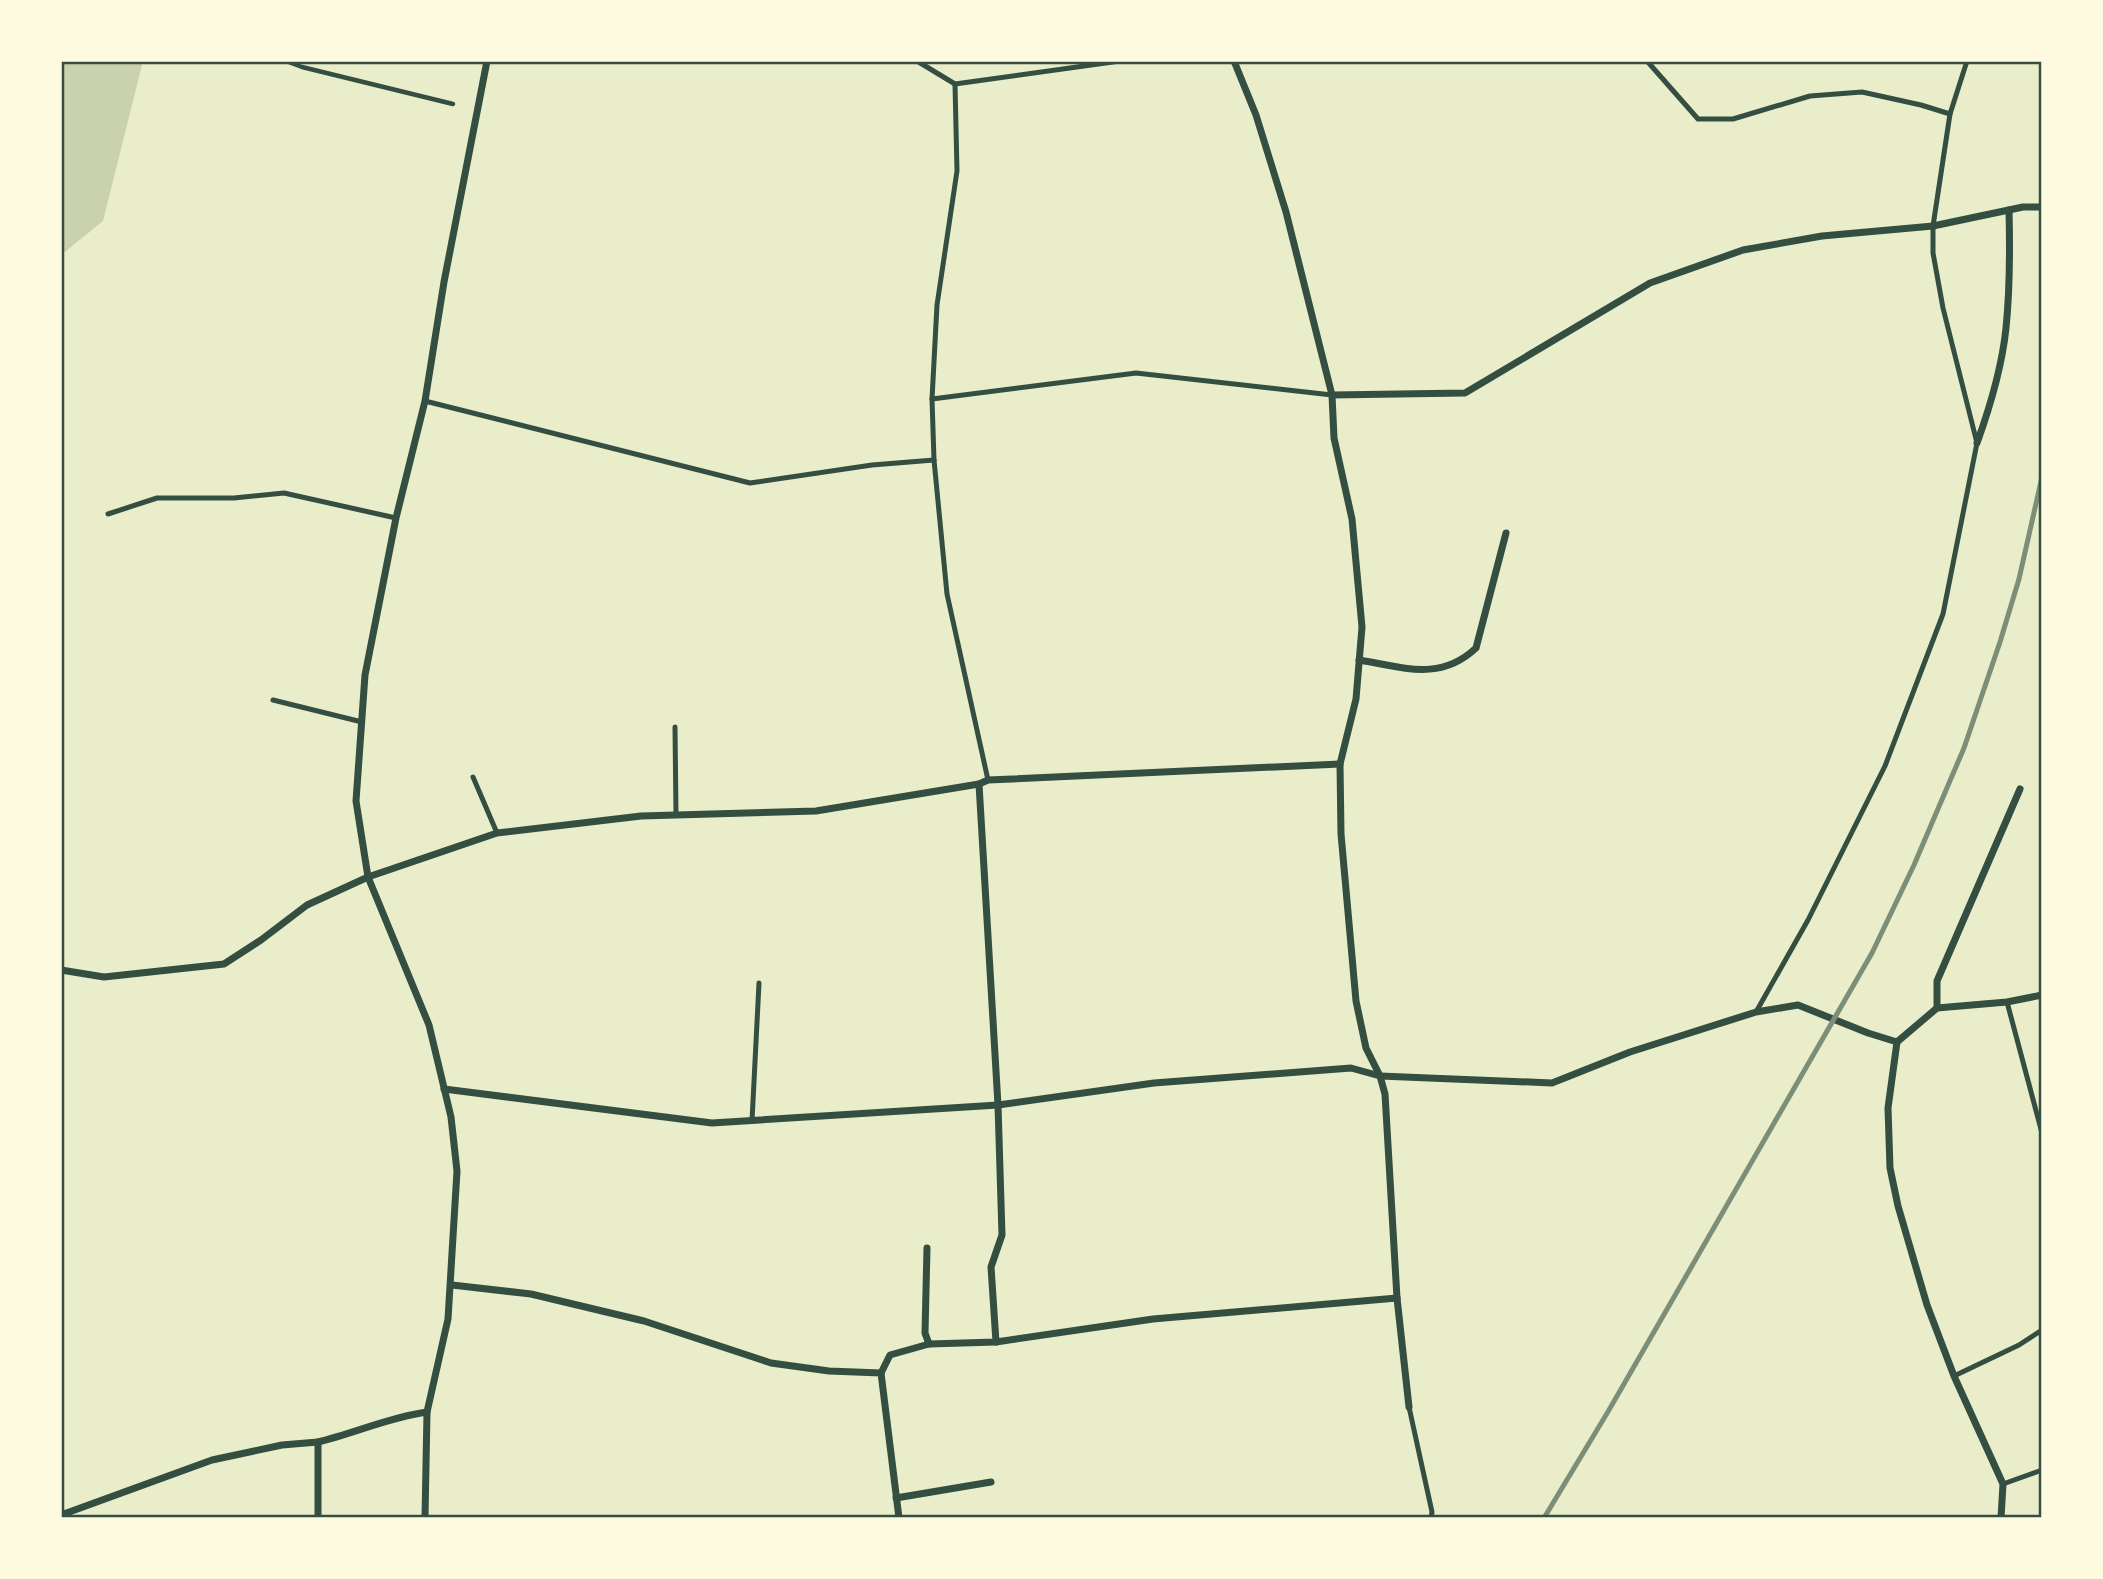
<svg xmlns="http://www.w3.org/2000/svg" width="2103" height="1579" font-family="'PT Sans Narrow',sans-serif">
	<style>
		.green { fill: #cad2ad }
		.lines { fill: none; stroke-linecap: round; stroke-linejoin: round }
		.path { stroke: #344e41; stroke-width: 4.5 }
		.service { stroke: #344e41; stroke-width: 5 }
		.minor { stroke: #344e41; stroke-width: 7 }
		.rail { stroke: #7c8e77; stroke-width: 5 }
		.neatline { fill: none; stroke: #344e41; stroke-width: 2.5 }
	</style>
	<rect width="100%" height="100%" fill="#e9edc9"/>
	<path class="green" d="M61 61H143L103 221 61 255Z"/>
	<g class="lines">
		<path class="path" d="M286 61 302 67 453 104"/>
		<g class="service">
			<path d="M917 61 955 84 1120 61"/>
			<path d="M1647 61 1698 119H1733L1810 96 1862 92 1921 105 1950 114"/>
			<path d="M955 84 957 171 937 305 932 399 934 460 947 594 988 780"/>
			<path d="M932 399 1136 373 1332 395"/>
			<path d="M425 401 750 483 872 465 934 460"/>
			<path d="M108 514 157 498H234L284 493 396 518"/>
			<path d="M273 700 362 722"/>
			<path d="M675 727 676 814"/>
			<path d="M473 777 497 833"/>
			<path d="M2007 1002 2042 1133"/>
			<path d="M1756 1012 1808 920 1885 766 1943 614 1977 443 1943 308 1933 253V226L1950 114 1967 61"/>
			<path d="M752 1121 759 983"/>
			<path d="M1954 1376 2019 1345 2042 1330"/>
			<path d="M1409 1407 1432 1512 1431 1518"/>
			<path d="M2003 1484 2042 1470"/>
		</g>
		<g class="minor">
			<path d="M1234 61 1256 115 1286 212 1332 395 1334 438 1352 519 1362 627 1356 699 1340 764 1341 834 1356 1001 1366 1048 1380 1076 1385 1094 1397 1298 1409 1407"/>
			<path d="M1332 395 1465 393 1650 283 1743 250 1822 236 1933 226 2023 207H2042"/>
			<path d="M1977 443C1990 407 2002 367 2006 328 2010 289 2010 249 2009 210"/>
			<path d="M1359 660C1403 667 1440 682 1476 648L1506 533"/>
			<path d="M979 784 998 1105 1002 1235 991 1267 996 1342"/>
			<path d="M61 970 104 977 224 964 261 940 307 905 368 877 497 833 641 816 816 811 979 784 988 780 1340 764"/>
			<path d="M1937 1008V981L2020 789"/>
			<path d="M444 1089 712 1123 998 1105 1154 1083 1351 1068 1380 1076 1552 1083 1630 1052 1756 1012 1798 1005 1868 1033 1897 1042"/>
			<path d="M927 1248 925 1333 929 1344"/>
			<path d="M452 1285 531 1294 644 1321 771 1363 829 1371 881 1373 899 1518"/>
			<path d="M881 1373 890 1355 929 1344 996 1342 1153 1319 1397 1298"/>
			<path d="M896 1498 991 1482"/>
			<path d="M61 1515 212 1460 282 1445 318 1442"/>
			<path d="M318 1518V1442C355 1433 390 1417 427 1412"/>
			<path d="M425 1518 427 1412 448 1319 457 1171 451 1117 429 1025 368 877 356 801 365 675 396 518 425 401 444 282 487 61"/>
			<path d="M2001 1518 2003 1484 1954 1376 1927 1305 1898 1206 1890 1168 1888 1108 1897 1042 1937 1008 2007 1002 2042 995"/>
		</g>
		<path class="rail" d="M1544 1518 1609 1410 1872 953 1914 865 1964 748 2000 642 2019 579 2042 477"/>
	</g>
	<rect width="2103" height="1579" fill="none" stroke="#fefae0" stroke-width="126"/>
	<rect x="63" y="63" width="1977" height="1453" class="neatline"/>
</svg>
